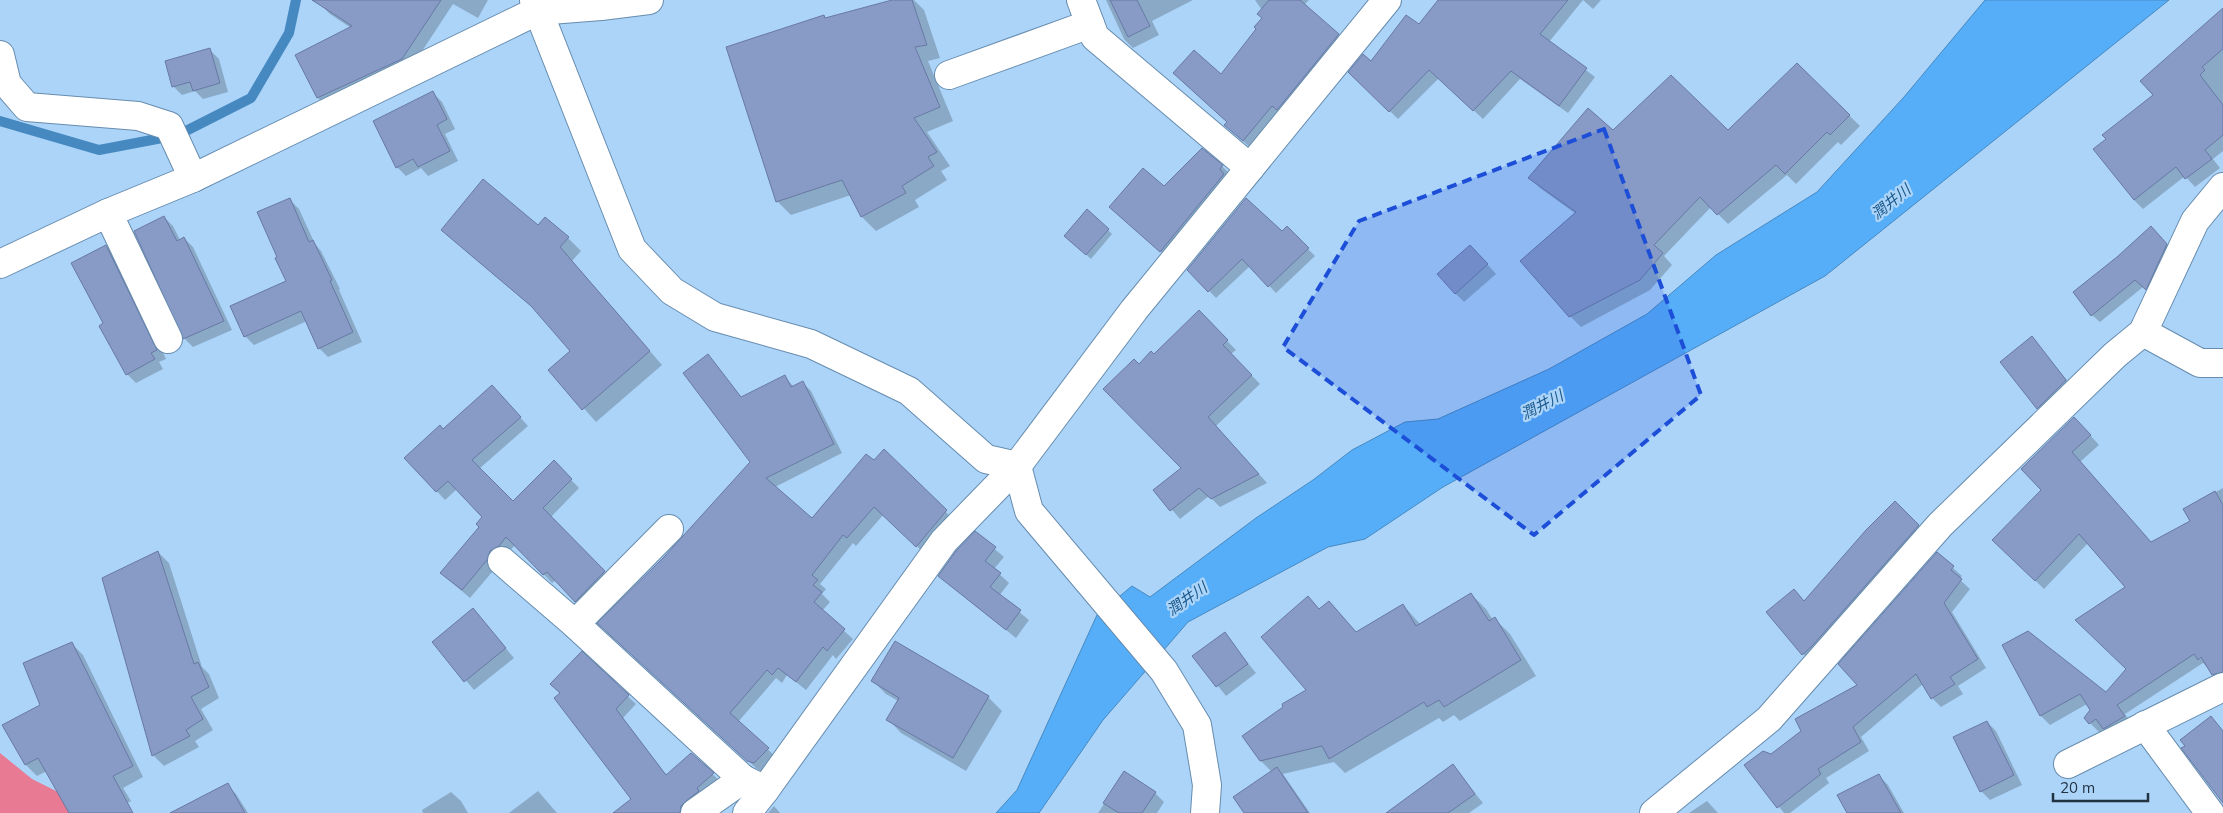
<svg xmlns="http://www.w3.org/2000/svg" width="2223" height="813" font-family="Mulish,'Noto Sans JP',sans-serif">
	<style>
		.forest { fill: #e97a94 }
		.water { fill: #56aef8; stroke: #4689c1 }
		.shadow { fill: #0003 }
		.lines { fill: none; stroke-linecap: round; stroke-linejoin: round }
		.stream { stroke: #4689c1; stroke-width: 10 }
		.building { fill: #889bc6; stroke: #6879a2 }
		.minor-casing { stroke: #668cae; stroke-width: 30 }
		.minor { stroke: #fff; stroke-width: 28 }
		.marked { fill: #1d4ed8; fill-opacity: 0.2; stroke: #1d4ed8; stroke-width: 4; stroke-dasharray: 10 6; stroke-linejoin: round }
		.labels { text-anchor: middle; stroke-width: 4.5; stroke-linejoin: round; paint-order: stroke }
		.water-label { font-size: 15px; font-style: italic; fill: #1b598a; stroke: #acd4f9 }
	</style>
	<rect width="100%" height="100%" fill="#acd4f9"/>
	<path class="forest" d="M0 753 32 779 100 813H0Z"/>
	<path class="water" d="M1985 0H2169L1825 276 1443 487 1365 539 1328 547 1188 622 1103 720 1039 813H996L1017 790 1097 615 1132 586 1150 597 1256 518 1313 480 1352 450 1405 422 1438 419 1549 369 1647 314 1716 255 1817 192 1904 97Z"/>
	<g class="shadow">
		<path d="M324 0H488L478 18 453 4 411 68 327 107 318 98 297 56 351 28 330 14 321 5Z"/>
		<path d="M896 0H914L924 10 940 58 928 61 953 121 927 132 950 166 941 171 947 180 915 200 919 207 876 231 862 217 851 195 791 215 777 201 824 16 827 19Z"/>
		<path d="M1106 0H1193L1152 21 1159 35 1133 48 1124 39Z"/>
		<path d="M1255 0H1309L1304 5 1348 44 1253 150 1225 125 1228 123 1221 76 1258 29 1263 18 1262 10Z"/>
		<path d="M1439 0H1601L1593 9 1583 0 1549 42 1595 77 1568 113 1520 79 1483 119 1439 78 1398 119 1350 72 1372 62 1419 26Z"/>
		<path d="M2223 10V151L2213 159 2220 168 2195 187 2185 176 2143 209 2134 200 2155 95Z"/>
		<path d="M210 50 219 59 228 92 203 99 195 91 182 95 173 86Z"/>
		<path d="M1797 64 1860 126 1841 145 1838 142 1796 184 1787 175 1728 224 1711 207 1664 256 1672 265 1650 290 1581 327 1570 316 1576 214 1540 188 1530 178 1613 131 1728 132Z"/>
		<path d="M433 93 442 102 455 129 445 134 458 161 428 176 421 168 406 176 397 167Z"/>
		<path d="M1222 166 1230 174 1169 259 1119 215 1164 188Z"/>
		<path d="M290 200 299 209 315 244 321 251 340 289 339 290 362 342 328 357 319 348 307 321 254 345 245 336 288 282Z"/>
		<path d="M164 217 173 226 180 240 184 238 193 247 232 330 193 347 184 338Z"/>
		<path d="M539 227 568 238 581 251 572 261 662 365 596 422 550 370 572 351 539 313 443 230Z"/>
		<path d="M1287 228 1315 256 1276 293 1250 266 1216 298 1189 270 1282 233Z"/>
		<path d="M1108 230 1112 234 1091 259 1070 240Z"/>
		<path d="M2159 235 2174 253 2153 296 2143 287 2100 322 2092 315Z"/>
		<path d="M106 246 115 255 166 359 159 362 163 369 136 383 127 374 105 324Z"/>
		<path d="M1479 255 1496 274 1464 302 1455 293Z"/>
		<path d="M1199 312 1236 350 1231 354 1260 384 1216 426 1267 483 1220 507 1209 496 1180 519 1155 490 1182 468 1139 365 1154 356Z"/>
		<path d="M2032 338 2075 390 2047 417 2001 362Z"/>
		<path d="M708 356 742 398 785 377 794 387 802 382 811 391 842 453 775 487 812 520 884 451 954 520 925 554 884 514 856 546 853 543 820 584 826 589 822 594 830 602 822 611 853 639 836 659 833 655 806 690 787 675 782 683 776 678 738 722 776 757 764 772 757 769 608 632 665 558 752 462Z"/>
		<path d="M500 395 528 426 479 469 513 503 554 462 579 488 551 517 612 580 584 609 556 580 552 583 515 545 470 598 450 581 484 517 457 489 445 500 406 458 443 430Z"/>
		<path d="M2083 427 2099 445 2080 462 2152 544 2192 522 2185 509 2223 488V681L2221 682 2203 663 2125 714 2133 726 2112 738 2104 729 2099 732 2090 723 2092 710 2087 704 2050 725 2041 716 2004 646 2106 694 2128 669 2127 587 2088 543 2044 589 1994 540 2042 490Z"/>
		<path d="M1895 502 1928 535 1812 663 1803 654 1805 602Z"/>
		<path d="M976 533 1004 557 994 569 1009 583 999 596 1029 620 1016 638 949 584Z"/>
		<path d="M158 552 169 563 202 667 209 674 219 698 201 709 213 730 195 741 199 747 164 766 153 755Z"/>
		<path d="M1937 554 1962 576 1959 579 1970 589 1952 612 1986 668 1958 686 1963 694 1941 707 1932 698 1923 684 1861 737 1869 751 1826 778 1829 783 1790 813H1784L1746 766 1771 756 1859 685Z"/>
		<path d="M1471 594 1486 609 1493 620 1495 619 1510 634 1536 676 1460 721 1454 715 1443 722 1439 718 1345 773 1334 762 1283 774 1310 813H1245L1272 772 1261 761 1308 690V598L1320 610 1329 602 1357 633 1403 605 1421 625Z"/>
		<path d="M473 610 514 658 474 690 434 642Z"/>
		<path d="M1224 634 1256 673 1226 696 1194 656Z"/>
		<path d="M71 643 83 655 143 777 123 788 131 801 109 813H70L47 771 37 776 26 765 41 705Z"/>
		<path d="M896 643 988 697 1002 711 966 771 901 733 888 719 898 701 886 694 873 681Z"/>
		<path d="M582 653 636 704 623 718 667 776 691 754 721 782 691 813H640L562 694Z"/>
		<path d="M1987 722 1996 731 2022 785 1990 800 1981 791Z"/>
		<path d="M1453 766 1483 803 1469 813H1388Z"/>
		<path d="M1124 773 1155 793 1164 802 1157 813H1098Z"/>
		<path d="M1879 776 1888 785 1904 813H1848Z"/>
		<path d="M227 785 236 794 248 813H173Z"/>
		<path d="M538 791 557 813H509Z"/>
		<path d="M451 792 461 801 468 813H423L422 810Z"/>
		<path d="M1707 801 1718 813H1689Z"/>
		<path d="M774 806 780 813H768Z"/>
	</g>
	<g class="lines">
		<path class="stream" d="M0 121 99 150 178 135 251 98 289 33 296 0"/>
	</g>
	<g class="building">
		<path d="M312 0H441L402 59 317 98 295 55 352 26Z"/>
		<path d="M892 0H912L927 45 915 47 940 107 914 118 937 152 928 157 934 166 902 186 906 193 861 217 842 180 776 202 726 47 824 15 825 18Z"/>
		<path d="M1110 0H1137L1150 26 1128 37Z"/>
		<path d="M1269 0H1300L1339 34 1277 110 1272 106 1243 141 1224 125 1227 122 1173 73 1194 50 1221 74 1256 29 1254 27 1262 18 1257 14Z"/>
		<path d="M1438 0H1568L1540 34 1587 68 1559 106 1511 71 1473 111 1429 70 1389 112 1348 72 1363 54 1371 61 1406 15 1419 24Z"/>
		<path d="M2223 8V49L2202 67 2205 70 2200 75 2223 105V135L2205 150 2212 159 2185 179 2176 167 2134 200 2093 149 2106 139 2102 135 2153 95 2140 81Z"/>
		<path d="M210 48 220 83 193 91 190 82 172 87 165 61Z"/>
		<path d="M1797 63 1850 115 1830 135 1827 132 1785 174 1776 165 1717 215 1700 197 1654 245 1663 253 1640 280 1569 317 1520 261 1576 212 1528 178 1588 108 1613 130 1671 75 1728 130Z"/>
		<path d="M433 91 447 119 437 125 450 151 418 167 413 159 396 168 373 121Z"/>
		<path d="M1202 148 1223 165 1220 169 1224 174 1160 252 1109 207 1143 168 1164 186Z"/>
		<path d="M483 179 538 225 545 217 569 237 560 247 650 351 582 410 548 370 570 351 531 306 441 230Z"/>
		<path d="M290 198 309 242 313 240 332 280 330 281 353 332 318 349 301 311 244 337 230 306 286 281 275 258 277 257 257 212Z"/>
		<path d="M1246 198 1282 231 1287 226 1309 248 1268 287 1242 259 1208 292 1187 270Z"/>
		<path d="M1087 209 1109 229 1086 255 1064 236Z"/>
		<path d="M164 216 177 241 184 237 224 321 183 339 134 231Z"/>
		<path d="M2151 226 2167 244 2146 290 2135 280 2091 316 2073 292 2117 257Z"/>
		<path d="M106 245 157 350 151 353 155 359 126 375 99 326 103 323 71 263Z"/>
		<path d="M1470 245 1488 264 1455 294 1437 274Z"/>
		<path d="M1199 310 1228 340 1223 345 1252 375 1208 417 1259 474 1211 499 1199 488 1170 511 1153 490 1181 468 1103 389 1134 359 1139 364 1151 351 1154 354Z"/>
		<path d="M2032 336 2066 380 2037 409 2000 362Z"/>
		<path d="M708 354 741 397 785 375 791 387 803 381 834 444 766 478 812 518 866 454 874 460 884 449 947 510 916 547 874 507 847 538 843 535 812 575 818 580 813 585 822 592 814 602 845 629 827 651 823 647 796 682 778 668 772 675 767 670 730 713 769 748 754 763 747 761 597 623 664 557 750 462 683 373Z"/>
		<path d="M492 385 521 417 472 460 513 501 554 460 572 479 543 508 605 571 575 602 547 572 543 575 506 537 499 546 490 551 487 560 462 590 440 573 479 527 476 524 482 517 448 481 436 492 404 458 440 425 443 429Z"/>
		<path d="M2074 417 2091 435 2072 452 2151 542 2190 521 2183 509 2215 491 2223 505V672L2212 675 2201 657 2198 660 2194 654 2117 705 2125 716 2103 729 2096 719 2089 724 2084 718 2090 710 2080 694 2040 716 2002 645 2028 631 2106 692 2126 669 2075 620 2125 587 2079 534 2035 581 1992 540 2041 490 2021 469Z"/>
		<path d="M1895 501 1919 525 1812 646 1802 655 1766 612 1794 589 1804 601 1866 530Z"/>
		<path d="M975 531 996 547 985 561 1001 573 990 587 1021 610 1006 630 938 576 956 551Z"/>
		<path d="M158 551 194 664 198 662 209 687 191 697 203 719 186 730 190 736 152 756 102 578Z"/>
		<path d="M1937 552 1954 566 1951 570 1962 579 1944 603 1978 659 1950 677 1955 684 1931 699 1916 674 1853 727 1861 742 1818 769 1821 774 1777 808 1744 765 1763 751 1771 754 1801 731 1795 719 1857 685 1838 664Z"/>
		<path d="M1471 593 1489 621 1495 617 1521 660 1444 707 1439 700 1427 707 1424 702 1329 759 1322 746 1260 761 1242 736 1283 707 1282 704 1306 690 1261 637 1308 596 1319 609 1329 601 1356 632 1403 604 1416 626Z"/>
		<path d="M473 608 506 648 464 682 432 642Z"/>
		<path d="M1225 632 1248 664 1216 687 1192 656Z"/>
		<path d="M895 641 989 696 953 758 886 720 899 698 871 681Z"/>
		<path d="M72 642 133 766 113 776 133 813H69L38 758 25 765 2 725 40 705 23 663Z"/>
		<path d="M582 651 629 695 616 709 666 775 691 753 714 773 697 788 699 791 686 801 681 806 680 813H613L631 799 554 698 560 693 550 684Z"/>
		<path d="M2211 716 2223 731V803L2181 748 2185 746 2180 740Z"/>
		<path d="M1987 721 2014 775 1980 792 1953 737Z"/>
		<path d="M1453 764 1475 794 1448 813H1386Z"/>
		<path d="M1277 767 1308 813H1244L1233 797Z"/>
		<path d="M1124 771 1156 792 1142 813H1119L1103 803Z"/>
		<path d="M1879 774 1901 813H1847L1837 795Z"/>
		<path d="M228 783 245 813H170Z"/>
	</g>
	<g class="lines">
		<defs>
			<g id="minor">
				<path d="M534 0 632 249 672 291 715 317 811 344 909 391 986 459 1017 466"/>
				<path d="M1081 0 1095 37 1250 168"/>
				<path d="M0 55 7 84 27 107 138 116 169 126 193 178"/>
				<path d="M949 75 1090 24"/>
				<path d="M108 213 168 339"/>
				<path d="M0 264 108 213 193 178 537 11 601 6 649 0"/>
				<path d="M2143 332 2200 363H2223"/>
				<path d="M1017 466 1029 511 1164 671 1197 725 1207 785 1205 813"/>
				<path d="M502 561 575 624 743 779"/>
				<path d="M575 624 669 529"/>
				<path d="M2145 725 2210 813"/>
				<path d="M2068 764 2223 687"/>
				<path d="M695 813 743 779 765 790 944 541 1017 466 1134 310 1387 0"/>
				<path d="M747 813 765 790"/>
				<path d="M1654 813 1769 719 1940 525 2115 355 2143 332 2195 221 2223 187"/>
			</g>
		</defs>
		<use href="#minor" class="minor-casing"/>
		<use href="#minor" class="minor"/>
	</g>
	<path class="marked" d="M1604 129 1701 395 1534 535 1283 347 1359 221Z"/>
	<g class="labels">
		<g class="water-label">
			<text transform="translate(1891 202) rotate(-39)" y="5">潤井川</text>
			<text transform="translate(1542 405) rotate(-27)" y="5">潤井川</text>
			<text transform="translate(1187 599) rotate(-35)" y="5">潤井川</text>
		</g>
	</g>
	<path d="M2053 793v8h95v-8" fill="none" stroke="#223240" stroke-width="2.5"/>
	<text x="2060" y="793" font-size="15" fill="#223240" stroke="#acd4f9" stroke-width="4" paint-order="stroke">20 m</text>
</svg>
